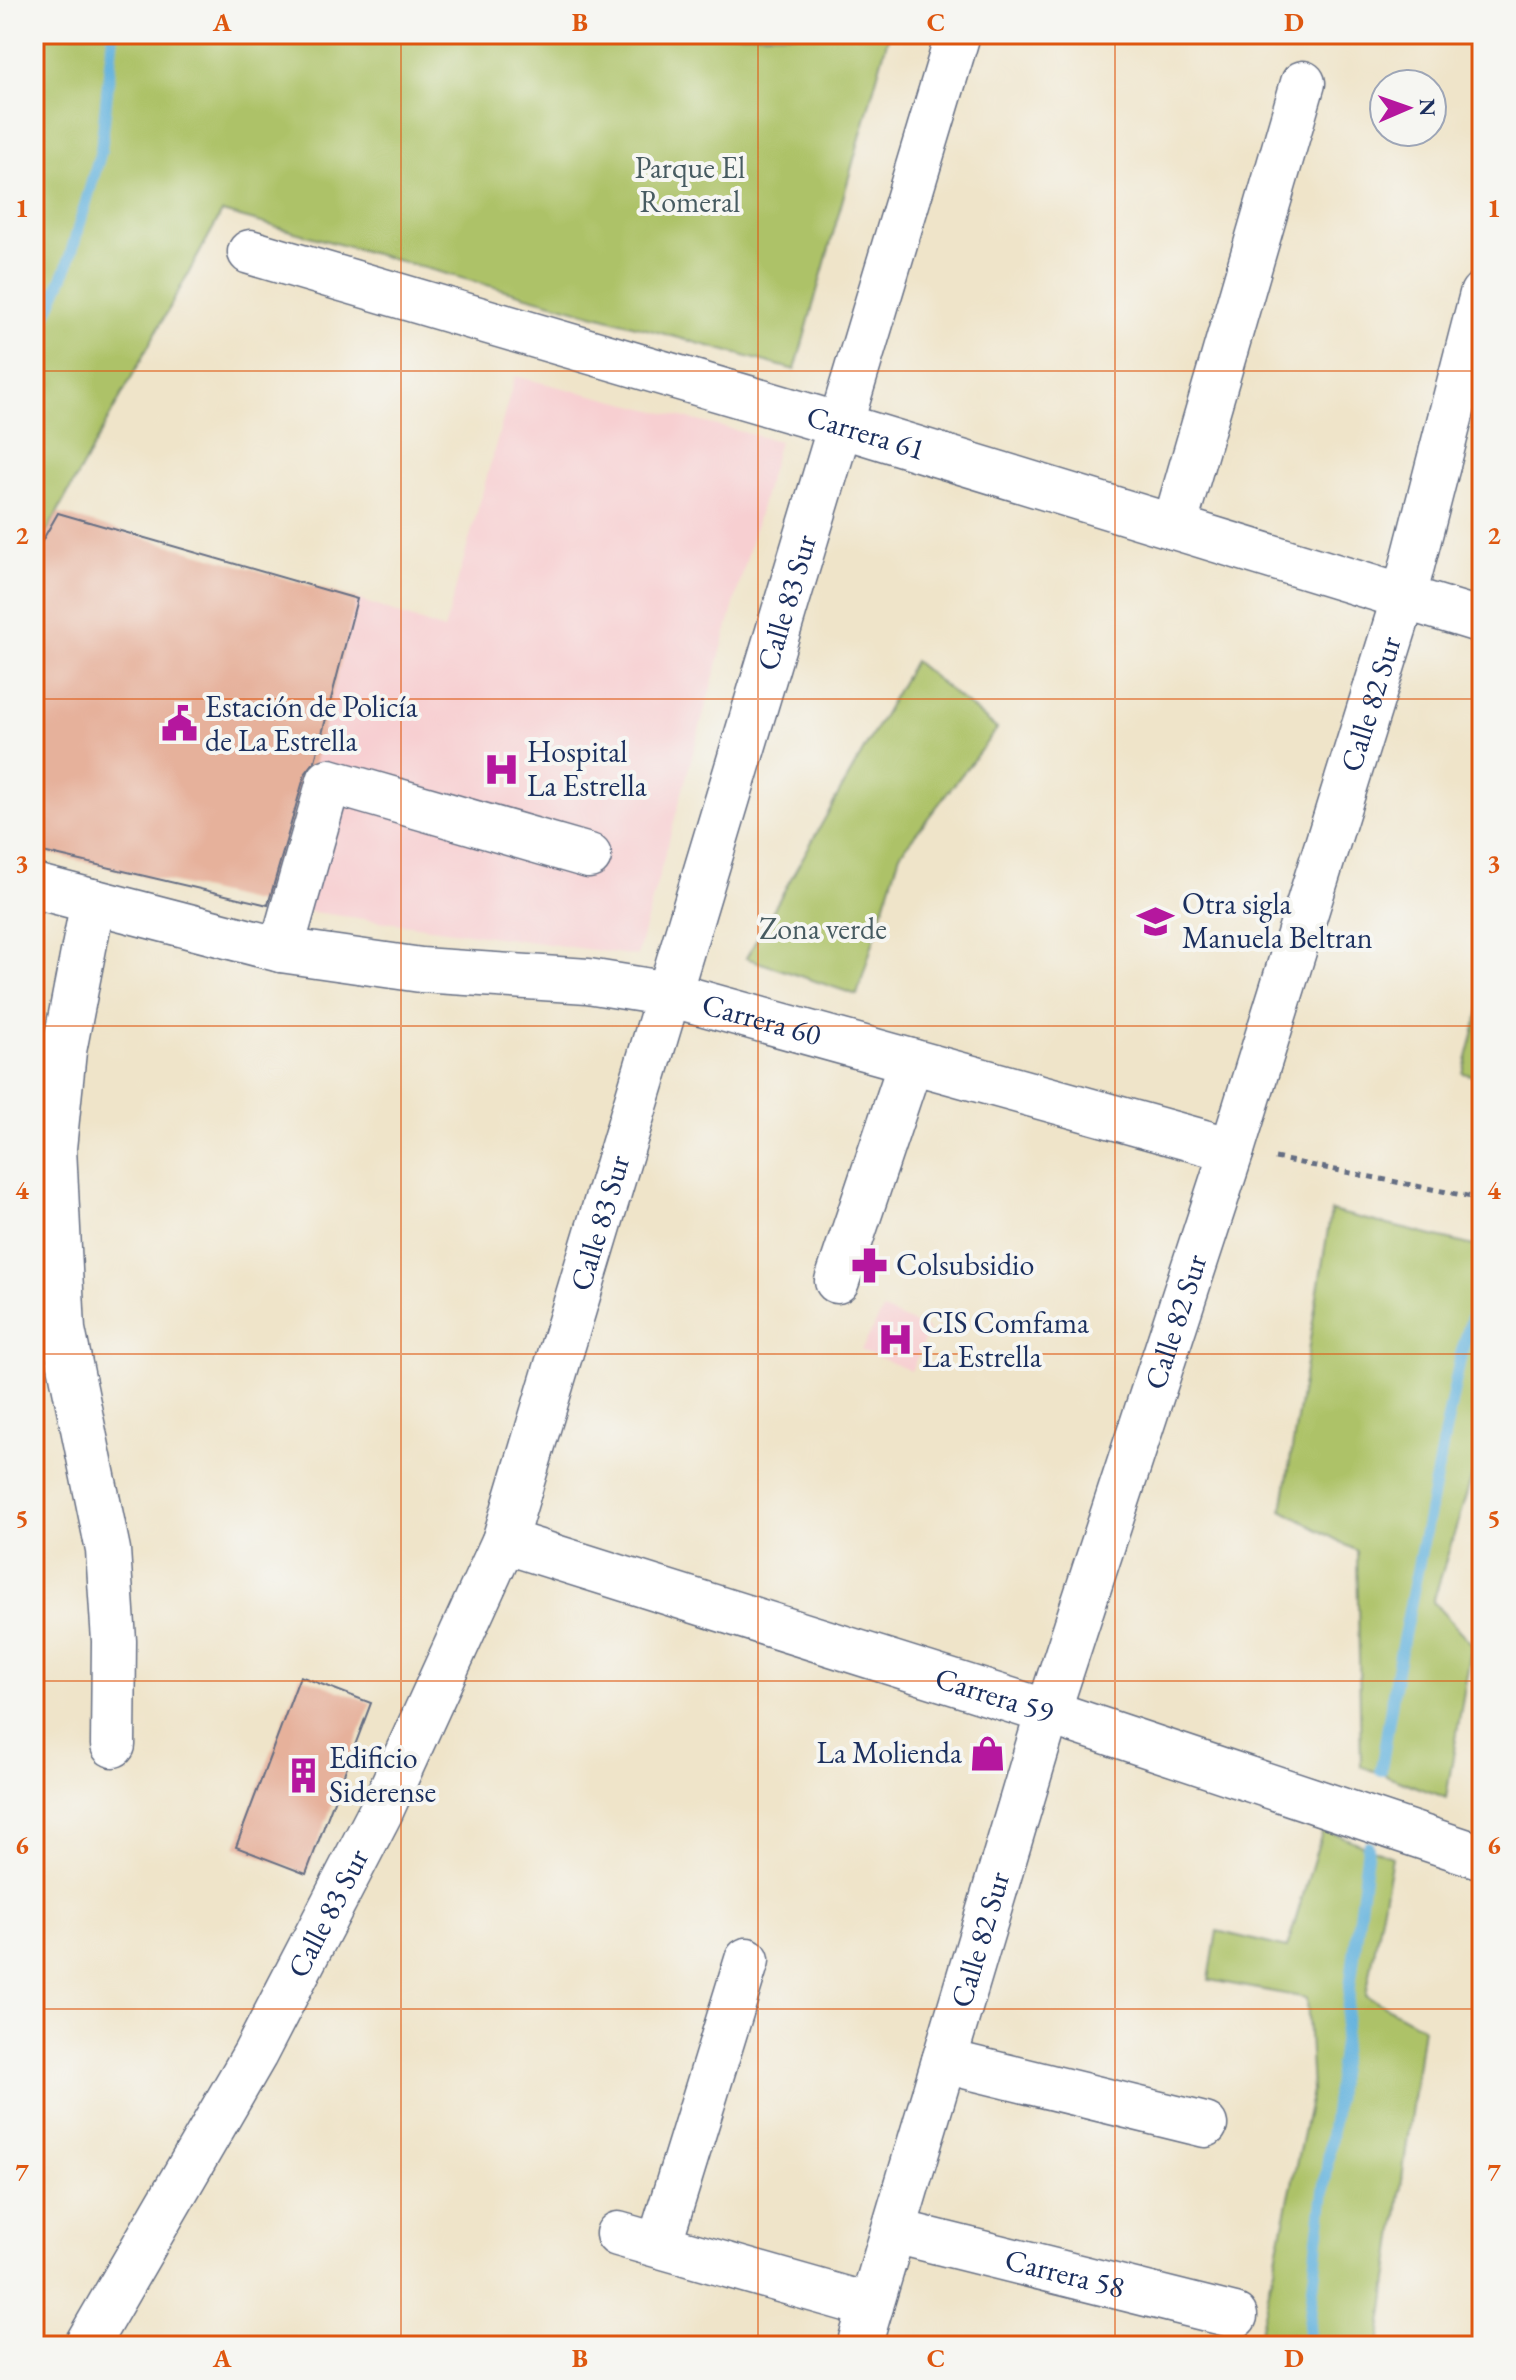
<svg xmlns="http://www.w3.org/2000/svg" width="1516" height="2380" font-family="'EB Garamond',serif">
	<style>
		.built { fill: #f7cfd1 }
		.green { fill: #adc267; stroke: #647862; stroke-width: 2 }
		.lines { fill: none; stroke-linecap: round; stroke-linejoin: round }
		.stream { stroke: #63b2dd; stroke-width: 12 }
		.building { fill: #e6b19b }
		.minor-casing { stroke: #656e83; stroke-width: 47 }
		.path { stroke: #656e83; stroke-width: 5; stroke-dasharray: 6 6; stroke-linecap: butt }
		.minor { stroke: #fff; stroke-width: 44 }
		.grid { fill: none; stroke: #de5710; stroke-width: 2; stroke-opacity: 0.55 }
		.labels { text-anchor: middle; stroke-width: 8; stroke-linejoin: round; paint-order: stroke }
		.park-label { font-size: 30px; fill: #475b61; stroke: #f6f6f2 }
		.street-label { font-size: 30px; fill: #1b2f5e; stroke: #f6f6f2 }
		.poi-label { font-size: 30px; fill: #1b2f5e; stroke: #f6f6f2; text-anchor: start }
		.neatline { fill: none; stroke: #de5710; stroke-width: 3 }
		.grid-label { font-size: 26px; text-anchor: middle; font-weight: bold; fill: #de5710 }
	</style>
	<rect width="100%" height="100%" fill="#f6f6f2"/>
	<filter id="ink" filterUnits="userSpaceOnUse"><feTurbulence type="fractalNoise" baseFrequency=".0125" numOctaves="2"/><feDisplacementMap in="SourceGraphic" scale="16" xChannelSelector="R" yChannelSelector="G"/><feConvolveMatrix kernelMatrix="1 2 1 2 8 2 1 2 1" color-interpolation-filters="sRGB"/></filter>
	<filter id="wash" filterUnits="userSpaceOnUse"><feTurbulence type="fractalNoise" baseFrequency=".006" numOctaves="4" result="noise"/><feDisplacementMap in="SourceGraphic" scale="32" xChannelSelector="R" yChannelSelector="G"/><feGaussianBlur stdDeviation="1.8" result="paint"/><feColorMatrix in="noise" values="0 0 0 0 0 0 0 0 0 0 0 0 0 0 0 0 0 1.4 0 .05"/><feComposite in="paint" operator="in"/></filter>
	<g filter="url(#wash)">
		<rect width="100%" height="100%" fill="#efe4c9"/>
		<g class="built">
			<path d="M515 376 779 441 637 956 276 907 357 599 444 630Z"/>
			<path d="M883 1310 929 1330 911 1371 861 1350Z"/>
		</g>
		<g class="green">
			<path d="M40 34H889L795 370 222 212 34 555V65Z"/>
			<path d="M914 661 997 729 900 854 857 995 746 958Z"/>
			<path d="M1482 1000V1078L1463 1073Z"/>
			<path d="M1331 1211 1482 1248V1444L1433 1602 1472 1644 1446 1798 1361 1766 1357 1551 1282 1510Z"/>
			<path d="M1323 1829 1392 1857 1366 1996 1423 2027 1379 2346H1257L1312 2091 1307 1998 1209 1980 1217 1931 1287 1948Z"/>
		</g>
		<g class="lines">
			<g class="stream">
				<path d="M34 342 67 267 101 151 113 34"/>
				<path d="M1381 1770 1396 1675 1461 1354 1482 1284"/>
				<path d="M1307 2346 1318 2239 1368 1846"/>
			</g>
		</g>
		<g id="blocks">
			<g class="building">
				<path d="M58 513 357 599 315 761 305 774 268 905 34 850V555Z"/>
				<path d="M300 1676 371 1703 306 1874 236 1847Z"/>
			</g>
		</g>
	</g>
	<g filter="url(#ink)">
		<use href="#blocks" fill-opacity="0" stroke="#656e83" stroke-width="2"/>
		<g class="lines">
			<defs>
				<g id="minor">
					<path id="s1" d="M250 252 840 425 1482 621"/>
					<path d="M1174 527 1303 83"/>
					<path id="s2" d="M34 886 281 950 421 970 588 981 669 994 1232 1150"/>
					<path d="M93 901 64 1051 54 1148 63 1330 108 1550 114 1641 113 1745"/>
					<path d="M281 950 329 781 589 856"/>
					<path d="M837 1281 911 1061"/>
					<path id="s3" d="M504 1541 1048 1712 1482 1857"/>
					<path d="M944 2061 1205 2125"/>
					<path id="s4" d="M894 2231 1235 2316"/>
					<path d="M618 2234 871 2306"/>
					<path d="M659 2245 747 1960"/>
					<path id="s5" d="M86 2346 255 2054 380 1813 504 1541 958 34"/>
					<path id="s6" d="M859 2346 1048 1712 1232 1150 1404 597 1482 294"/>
				</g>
			</defs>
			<use href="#minor" class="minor-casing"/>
			<path class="path" d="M1275 1158 1482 1199"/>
			<use href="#minor" class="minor"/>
		</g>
	</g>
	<path class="grid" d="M401 34V2346M758 34V2346M1115 34V2346M34 371H1482M34 699H1482M34 1026H1482M34 1354H1482M34 1681H1482M34 2009H1482"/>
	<defs>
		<symbol id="civic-bare" viewBox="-9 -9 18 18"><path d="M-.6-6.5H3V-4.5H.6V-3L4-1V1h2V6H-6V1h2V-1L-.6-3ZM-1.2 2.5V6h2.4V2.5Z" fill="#b5179e" stroke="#f6f6f2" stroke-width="2.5" paint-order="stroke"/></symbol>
		<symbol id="hospital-bare" viewBox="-9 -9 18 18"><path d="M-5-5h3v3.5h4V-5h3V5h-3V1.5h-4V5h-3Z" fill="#b5179e" stroke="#f6f6f2" stroke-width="2.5" paint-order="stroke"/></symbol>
		<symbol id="school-bare" viewBox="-9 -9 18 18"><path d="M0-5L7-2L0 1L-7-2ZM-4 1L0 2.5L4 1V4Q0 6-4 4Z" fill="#b5179e" stroke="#f6f6f2" stroke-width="2.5" paint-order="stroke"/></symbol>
		<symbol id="pharmacy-bare" viewBox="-9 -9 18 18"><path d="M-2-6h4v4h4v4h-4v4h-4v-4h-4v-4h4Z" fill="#b5179e" stroke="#f6f6f2" stroke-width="2.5" paint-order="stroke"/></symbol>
		<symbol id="shop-bare" viewBox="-9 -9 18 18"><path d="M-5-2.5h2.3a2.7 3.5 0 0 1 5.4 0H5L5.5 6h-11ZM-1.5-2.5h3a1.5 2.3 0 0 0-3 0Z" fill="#b5179e" stroke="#f6f6f2" stroke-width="2.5" paint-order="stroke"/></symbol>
		<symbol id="building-bare" viewBox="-9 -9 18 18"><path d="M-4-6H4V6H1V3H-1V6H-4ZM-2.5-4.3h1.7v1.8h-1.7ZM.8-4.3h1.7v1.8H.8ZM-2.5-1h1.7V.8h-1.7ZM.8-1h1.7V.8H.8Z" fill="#b5179e" stroke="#f6f6f2" stroke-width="2.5" paint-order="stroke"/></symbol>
	</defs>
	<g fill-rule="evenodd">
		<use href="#civic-bare" x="154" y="698" width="51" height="51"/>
		<use href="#hospital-bare" x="476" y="744" width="51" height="51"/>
		<use href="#school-bare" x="1130" y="896" width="51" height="51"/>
		<use href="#pharmacy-bare" x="844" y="1240" width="51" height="51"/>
		<use href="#hospital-bare" x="870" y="1314" width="51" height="51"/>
		<use href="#shop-bare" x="962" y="1728" width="51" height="51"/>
		<use href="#building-bare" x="278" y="1750" width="51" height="51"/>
	</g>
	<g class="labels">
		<g class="park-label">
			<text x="690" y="178">Parque El<tspan x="690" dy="34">Romeral</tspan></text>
			<text x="823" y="939">Zona verde</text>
		</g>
		<g class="street-label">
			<text dy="10" stroke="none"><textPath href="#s1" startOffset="642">Carrera 61</textPath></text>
			<text dy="10" stroke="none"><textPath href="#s5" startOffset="1888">Calle 83 Sur</textPath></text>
			<text dy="10" stroke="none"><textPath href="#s6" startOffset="1720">Calle 82 Sur</textPath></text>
			<text dy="10" stroke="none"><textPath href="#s2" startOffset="742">Carrera 60</textPath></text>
			<text dy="10" stroke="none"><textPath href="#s5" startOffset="1240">Calle 83 Sur</textPath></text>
			<text dy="10" stroke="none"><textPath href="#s6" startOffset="1072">Calle 82 Sur</textPath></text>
			<text dy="10" stroke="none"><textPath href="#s3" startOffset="514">Carrera 59</textPath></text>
			<text dy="10" stroke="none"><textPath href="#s5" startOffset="496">Calle 83 Sur</textPath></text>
			<text dy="10" stroke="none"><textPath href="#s6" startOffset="424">Calle 82 Sur</textPath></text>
			<text dy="10" stroke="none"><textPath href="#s4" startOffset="176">Carrera 58</textPath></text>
		</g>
		<g class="poi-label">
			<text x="205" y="717">Estación de Policía<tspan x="205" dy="34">de La Estrella</tspan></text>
			<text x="527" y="762">Hospital<tspan x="527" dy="34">La Estrella</tspan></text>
			<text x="1182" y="914">Otra sigla<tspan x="1182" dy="34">Manuela Beltran</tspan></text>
			<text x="896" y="1275">Colsubsidio</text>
			<text x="922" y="1333">CIS Comfama<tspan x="922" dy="34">La Estrella</tspan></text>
			<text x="962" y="1763" text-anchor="end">La Molienda</text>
			<text x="329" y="1768">Edificio<tspan x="329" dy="34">Siderense</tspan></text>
		</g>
	</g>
	<rect width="1516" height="2380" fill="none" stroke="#f6f6f2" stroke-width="88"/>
	<g transform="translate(1408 108) rotate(88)"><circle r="38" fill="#f6f6f2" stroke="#9ea6b7" stroke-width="2"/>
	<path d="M0-6L14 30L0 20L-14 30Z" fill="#b5179e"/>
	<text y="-12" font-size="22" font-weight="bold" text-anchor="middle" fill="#1b2f5e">N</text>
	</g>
	<rect x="44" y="44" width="1428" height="2292" class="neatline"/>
	<g class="grid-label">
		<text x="222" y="31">A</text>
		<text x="580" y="31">B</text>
		<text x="936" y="31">C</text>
		<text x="1294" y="31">D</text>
		<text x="22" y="217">1</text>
		<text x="1494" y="217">1</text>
		<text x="22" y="544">2</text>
		<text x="1494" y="544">2</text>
		<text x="22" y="872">3</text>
		<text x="1494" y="872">3</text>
		<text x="22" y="1199">4</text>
		<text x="1494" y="1199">4</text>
		<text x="22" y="1527">5</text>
		<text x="1494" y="1527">5</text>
		<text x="22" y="1854">6</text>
		<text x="1494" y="1854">6</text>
		<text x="22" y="2181">7</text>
		<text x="1494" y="2181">7</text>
		<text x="222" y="2367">A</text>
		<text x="580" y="2367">B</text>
		<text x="936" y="2367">C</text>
		<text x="1294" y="2367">D</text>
	</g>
</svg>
